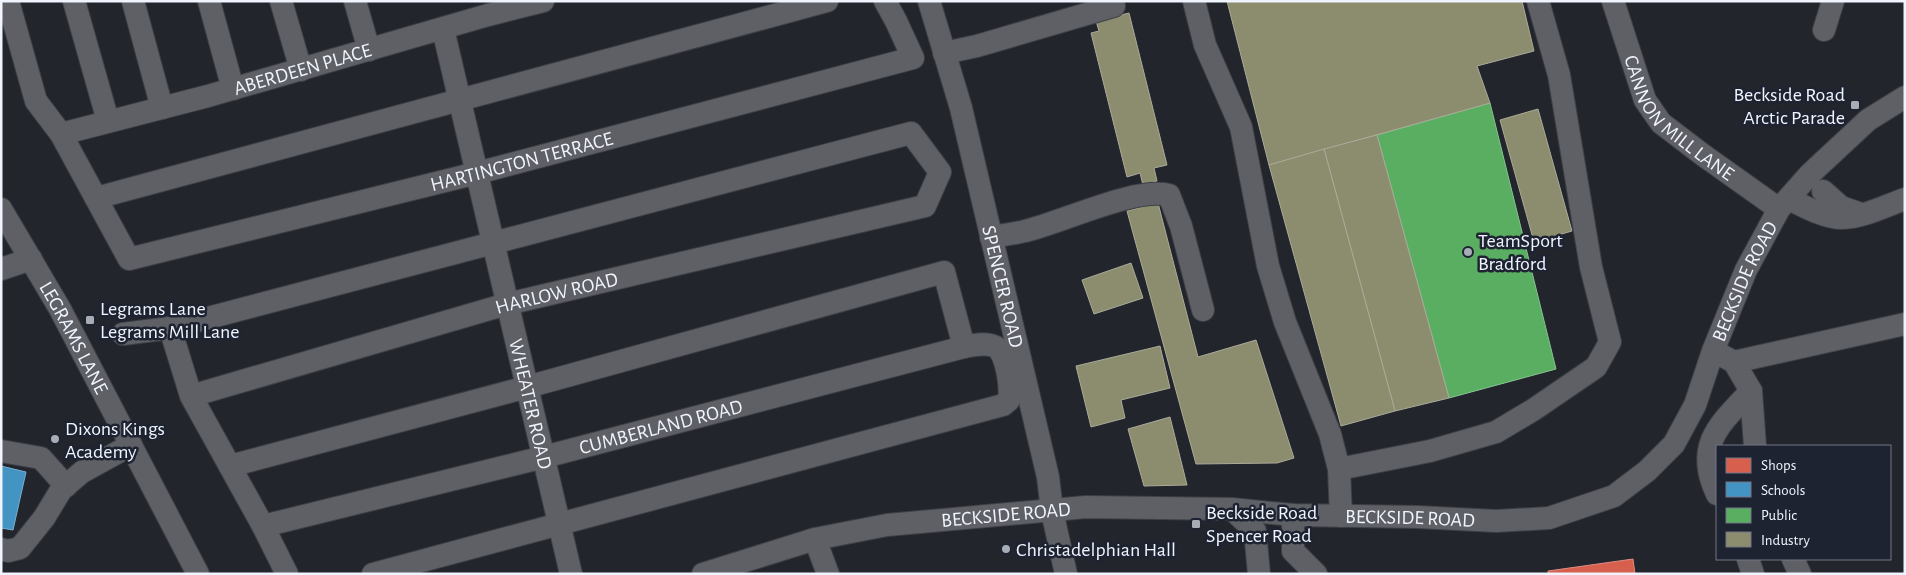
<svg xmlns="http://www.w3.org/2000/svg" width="1906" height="575" font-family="'Alegreya Sans',sans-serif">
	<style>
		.shops { fill: #d6604d; stroke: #de8c82 }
		.schools { fill: #4393c3; stroke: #77b0d5 }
		.public { fill: #5aae61; stroke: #87c390 }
		.industry { fill: #8c8c6e; stroke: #aaab99 }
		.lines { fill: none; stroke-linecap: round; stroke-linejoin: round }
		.minor-casing { stroke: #3e4047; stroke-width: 24 }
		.minor { stroke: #5e6066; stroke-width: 22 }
		.poi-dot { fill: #a8acb5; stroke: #1e2332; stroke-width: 2 }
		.labels { text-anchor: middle; stroke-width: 5; stroke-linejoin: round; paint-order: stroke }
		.street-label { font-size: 20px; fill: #f0f4fe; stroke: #1e2332 }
		.poi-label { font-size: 20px; fill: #f0f4fe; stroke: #1e2332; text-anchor: start }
	</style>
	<rect width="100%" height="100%" fill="#23252d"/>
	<path class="shops" d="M1633 559 1635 574H1548V571Z"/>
	<path class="schools" d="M1 466 26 472 13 530 1 528Z"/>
	<path class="public" d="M1490 103 1556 369 1449 398 1377 135Z"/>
	<g class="industry">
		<path d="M1227 1H1522L1534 51 1477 66 1490 103 1269 165Z"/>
		<path d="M1129 13 1167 165 1154 168 1157 181 1143 185 1140 173 1127 177 1091 33 1099 31 1096 21Z"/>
		<path d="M1538 109 1572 231 1534 242 1500 120Z"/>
		<path d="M1377 135 1449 398 1395 411 1324 149Z"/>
		<path d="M1324 149 1395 411 1341 426 1269 165Z"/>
		<path d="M1158 203 1198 357 1256 340 1294 458 1277 463 1196 464 1127 211Z"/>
		<path d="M1131 263 1143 298 1094 314 1082 280Z"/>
		<path d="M1160 346 1170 388 1121 400 1125 418 1091 427 1076 366Z"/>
		<path d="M1170 417 1187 485 1144 486 1128 429Z"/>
	</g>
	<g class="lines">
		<defs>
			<g id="minor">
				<path id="s1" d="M8 1 36 101 61 134 129 259 477 173 913 58 896 21 885 1"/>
				<path d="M74 1 108 121"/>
				<path d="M133 1 162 108"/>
				<path d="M209 1 233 89"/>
				<path d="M281 1 301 70"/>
				<path d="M355 1 369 50"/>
				<path id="s2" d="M929 1 961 108 1048 477 1052 511 1066 574"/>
				<path d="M1194 1 1205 45 1241 127 1268 266 1285 322 1330 434 1339 469 1341 516"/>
				<path id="s3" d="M1613 1 1645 100 1661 123 1703 155 1779 209"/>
				<path id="s4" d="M443 29 571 574"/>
				<path d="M1824 30 1833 1"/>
				<path d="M944 53 977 46 1114 6"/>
				<path id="s5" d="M61 134 208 96 488 15 543 1"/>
				<path d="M1823 191 1841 207 1861 214"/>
				<path d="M96 198 827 1"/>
				<path d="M1789 199C1803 206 1825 218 1841 218 1862 218 1885 206 1905 199"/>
				<path id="s6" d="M1 209 60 309 198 574"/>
				<path d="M991 237C1002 235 1014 234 1025 231 1063 222 1134 187 1169 195L1181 226 1203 310"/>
				<path d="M1 269 31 259"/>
				<path d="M123 334 170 328"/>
				<path d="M1721 355 1734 362 1751 391 1755 446"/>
				<path d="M1734 362 1905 324"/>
				<path id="s7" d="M191 396 507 304 925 206 940 172 911 133 170 328 191 396 263 526 287 574"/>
				<path d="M1 451 41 458 66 486"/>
				<path d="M230 466 527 387 944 272 964 347"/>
				<path d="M1339 469 1430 451 1496 432 1533 410 1596 367 1610 342 1591 267 1559 75 1538 1"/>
				<path d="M1717 494C1694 445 1719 425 1751 391"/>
				<path d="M1232 509 1255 531 1259 574"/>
				<path d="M1293 515V551L1316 574"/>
				<path id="s8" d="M263 526 544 457 964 347C974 345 986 342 996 347 1007 354 1011 388 1009 400L1003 405 373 574"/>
				<path d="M815 539 828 574"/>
				<path d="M1 549 8 551 20 548 44 518 61 490 82 472 131 445"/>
				<path d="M1748 559 1753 574"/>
				<path d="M1793 559 1800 574"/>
				<path id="s9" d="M703 574 815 539 887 525 1086 507 1232 509 1293 515 1418 517 1496 521 1549 518 1614 496 1647 471 1674 444 1695 405 1713 351 1746 270 1779 209 1810 174 1868 120 1905 97"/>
			</g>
		</defs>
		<use href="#minor" class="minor-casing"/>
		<use href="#minor" class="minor"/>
	</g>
	<g class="poi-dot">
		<rect x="1850" y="100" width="10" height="10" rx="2.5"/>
		<circle cx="1468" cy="252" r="5"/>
		<rect x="85" y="315" width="10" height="10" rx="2.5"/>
		<circle cx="55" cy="439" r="5"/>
		<rect x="1191" y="519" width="10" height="10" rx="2.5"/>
		<circle cx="1006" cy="549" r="5"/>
	</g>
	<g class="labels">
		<g class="street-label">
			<text dy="7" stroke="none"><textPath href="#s5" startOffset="250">ABERDEEN PLACE</textPath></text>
			<text dy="7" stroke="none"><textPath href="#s3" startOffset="139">CANNON MILL LANE</textPath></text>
			<text dy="7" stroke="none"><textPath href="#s1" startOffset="692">HARTINGTON TERRACE</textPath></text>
			<text dy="7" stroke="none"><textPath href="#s9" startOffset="1180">BECKSIDE ROAD</textPath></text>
			<text dy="7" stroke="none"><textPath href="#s2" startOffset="295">SPENCER ROAD</textPath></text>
			<text dy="7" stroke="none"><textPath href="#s7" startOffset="380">HARLOW ROAD</textPath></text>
			<text dy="7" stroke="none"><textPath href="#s6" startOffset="148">LEGRAMS LANE</textPath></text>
			<text dy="7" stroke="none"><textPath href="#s4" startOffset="385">WHEATER ROAD</textPath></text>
			<text dy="7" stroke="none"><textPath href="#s8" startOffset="410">CUMBERLAND ROAD</textPath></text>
			<text dy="7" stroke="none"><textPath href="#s9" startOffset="310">BECKSIDE ROAD</textPath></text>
			<text dy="7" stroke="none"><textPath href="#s9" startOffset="715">BECKSIDE ROAD</textPath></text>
		</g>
		<g class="poi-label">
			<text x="1845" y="101" text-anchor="end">Beckside Road<tspan x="1845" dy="23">Arctic Parade</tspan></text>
			<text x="1478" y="247">TeamSport<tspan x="1478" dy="23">Bradford</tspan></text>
			<text x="100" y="315">Legrams Lane<tspan x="100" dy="23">Legrams Mill Lane</tspan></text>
			<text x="65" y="435">Dixons Kings<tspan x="65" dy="23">Academy</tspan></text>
			<text x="1206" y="519">Beckside Road<tspan x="1206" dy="23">Spencer Road</tspan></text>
			<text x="1016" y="556">Christadelphian Hall</text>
		</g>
	</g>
	<rect width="1906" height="575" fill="none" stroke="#f0f4fe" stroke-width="5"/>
	<rect x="1716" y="445" width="175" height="115" fill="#1e2332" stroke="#727784"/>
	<rect x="1726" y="458" width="25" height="15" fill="#d6604d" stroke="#727784"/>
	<text x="1761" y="470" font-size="15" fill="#f0f4fe">Shops</text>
	<rect x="1726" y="482" width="25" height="15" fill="#4393c3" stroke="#727784"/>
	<text x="1761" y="495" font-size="15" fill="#f0f4fe">Schools</text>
	<rect x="1726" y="508" width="25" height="15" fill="#5aae61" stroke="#727784"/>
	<text x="1761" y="520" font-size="15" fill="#f0f4fe">Public</text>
	<rect x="1726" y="532" width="25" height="15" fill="#8c8c6e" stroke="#727784"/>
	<text x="1761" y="545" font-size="15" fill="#f0f4fe">Industry</text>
</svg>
